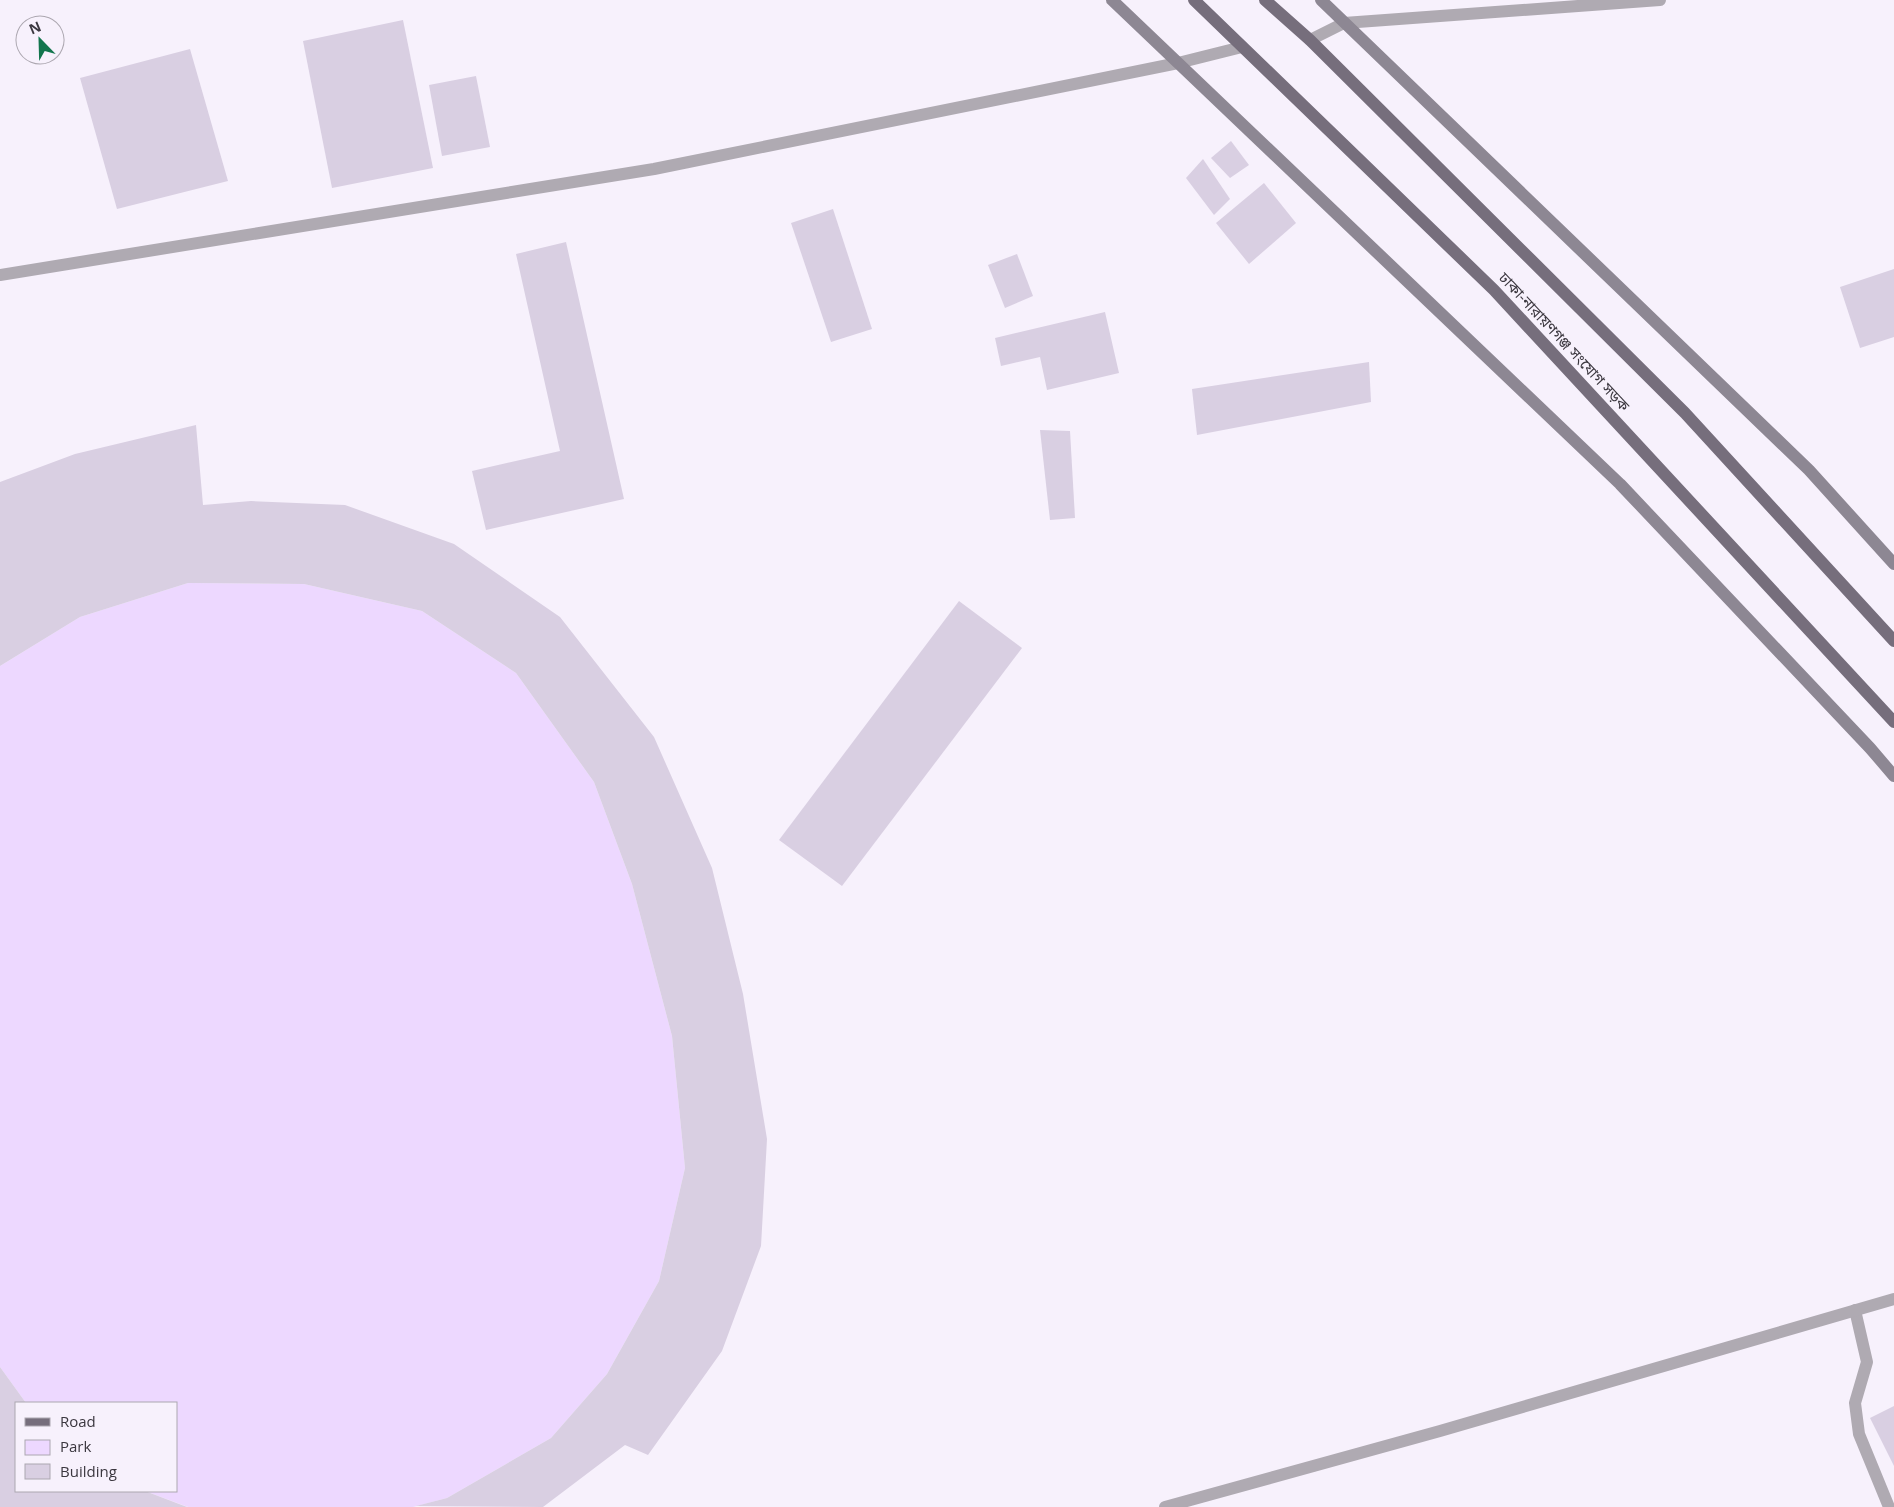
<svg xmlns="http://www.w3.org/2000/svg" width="1894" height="1507" font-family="'Open Sans','Noto Sans Bengali',sans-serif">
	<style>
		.green { fill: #edd8ff }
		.building { fill: #d9cfe2 }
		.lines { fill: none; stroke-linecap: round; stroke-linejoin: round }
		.lane { stroke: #afaab2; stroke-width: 12 }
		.street { stroke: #afaab2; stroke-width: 12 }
		.secondary { stroke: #8d8793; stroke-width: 12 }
		.primary { stroke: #766e7c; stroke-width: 12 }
		.labels { text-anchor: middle; stroke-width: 5; stroke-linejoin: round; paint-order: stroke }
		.street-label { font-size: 15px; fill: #3b373f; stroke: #f7f1fc }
	</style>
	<rect width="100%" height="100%" fill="#f7f1fc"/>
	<path class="green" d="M188 583 304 584 422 611 516 673 594 782 632 884 672 1036 685 1168 659 1281 607 1374 551 1438 447 1498 413 1507H188L145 1491H176V1403H26L0 1367V666L80 617Z"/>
	<g class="building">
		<path d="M403 20 433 168 332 188 303 41Z"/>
		<path d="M190 49 228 181 117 209 80 78Z"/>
		<path d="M476 76 490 147 442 156 429 85Z"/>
		<path d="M1231 141 1249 165 1230 178 1211 158Z"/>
		<path d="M1203 159 1230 199 1214 215 1186 178Z"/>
		<path d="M1264 183 1296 223 1249 264 1216 223Z"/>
		<path d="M833 209 872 329 831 342 791 223Z"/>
		<path d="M566 242 624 499 486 530 472 471 560 451 516 254Z"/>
		<path d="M1017 254 1033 296 1005 308 988 265Z"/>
		<path d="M1894 269V337L1860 348 1840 287Z"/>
		<path d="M1105 312 1119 373 1047 390 1040 357 1001 366 995 338Z"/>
		<path d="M1369 362 1371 402 1197 435 1192 389Z"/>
		<path d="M196 425 203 505 251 501 345 505 454 544 560 617 654 737 712 868 743 994 767 1139 761 1246 722 1351 648 1455 625 1445 543 1507 416 1506 447 1498 551 1438 607 1374 659 1281 685 1168 672 1036 632 884 594 782 516 673 422 611 304 584 188 583 80 617 0 666V482L75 454Z"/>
		<path d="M1040 430 1070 431 1075 518 1050 520Z"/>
		<path d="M959 601 1022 648 842 886 779 840Z"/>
		<path d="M0 1367 26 1403H16V1491H145L187 1507H0Z"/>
		<path d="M1894 1406V1466L1870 1418Z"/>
	</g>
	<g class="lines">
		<path class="lane" d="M1855 1310 1867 1362 1855 1403 1859 1434 1889 1507"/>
		<g class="street">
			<path d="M1310 40 1344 23 1660 0"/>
			<path d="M0 275 654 169 1178 63 1242 47"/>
			<path d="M1165 1507 1440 1431 1894 1299"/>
		</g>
		<g class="secondary">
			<path d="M1112 0 1620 484 1870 748 1894 776"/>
			<path d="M1321 0 1809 470 1894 564"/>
		</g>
		<g class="primary">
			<path d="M1194 0 1494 290 1894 722"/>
			<path d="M1265 0 1310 40 1685 413 1894 641"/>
		</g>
	</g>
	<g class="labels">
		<g class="street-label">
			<text transform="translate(1564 342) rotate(47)" y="5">ঢাকা-নারায়ণগঞ্জ সংযোগ সড়ক</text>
		</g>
	</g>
	<rect x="15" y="1402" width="162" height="90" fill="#f7f1fc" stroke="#aca7b0"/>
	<rect x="25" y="1418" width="25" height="8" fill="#766e7c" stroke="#aca7b0"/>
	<text x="60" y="1427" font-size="15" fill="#3b373f">Road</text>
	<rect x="25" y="1440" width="25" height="15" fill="#edd8ff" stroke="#aca7b0"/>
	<text x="60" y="1452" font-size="15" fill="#3b373f">Park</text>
	<rect x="25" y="1464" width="25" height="15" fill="#d9cfe2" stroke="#aca7b0"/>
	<text x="60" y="1477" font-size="15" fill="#3b373f">Building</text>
	<g transform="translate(40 40) rotate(337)"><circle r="24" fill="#f7f1fc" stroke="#aca7b0"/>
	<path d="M0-4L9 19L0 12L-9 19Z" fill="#12754d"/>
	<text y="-8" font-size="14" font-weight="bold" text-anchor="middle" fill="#3b373f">N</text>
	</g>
</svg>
